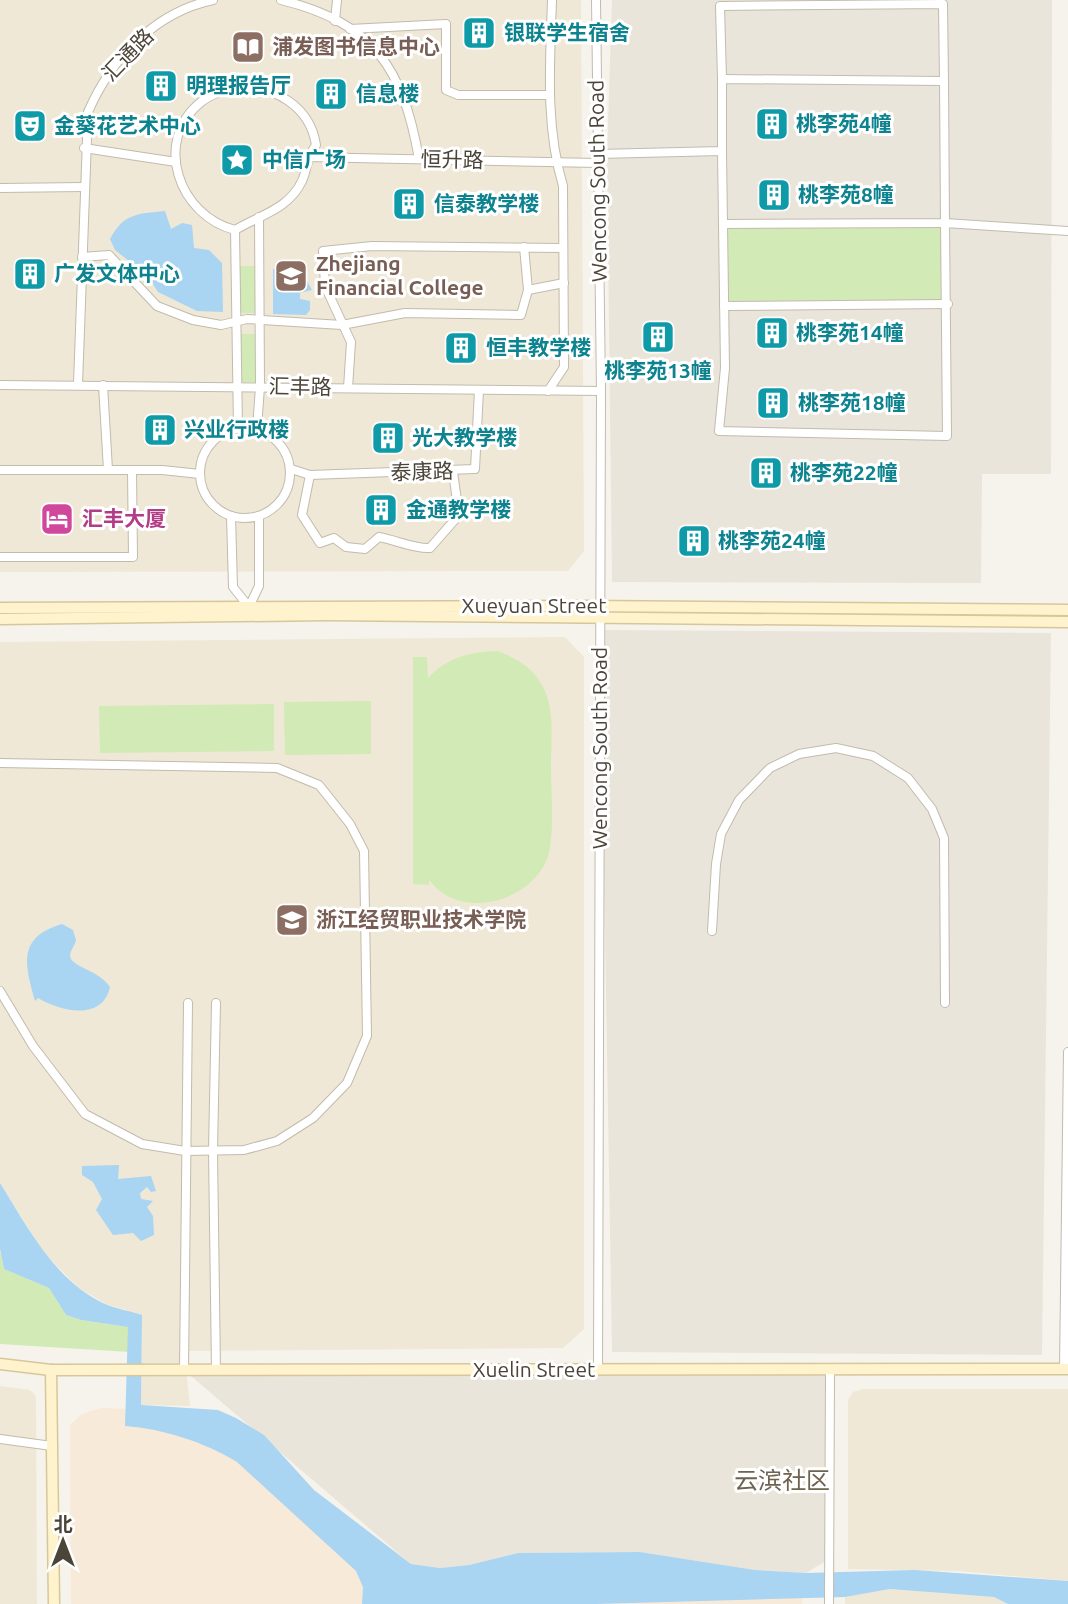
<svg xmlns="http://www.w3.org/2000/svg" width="1068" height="1604" font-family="Ubuntu,'Noto Sans SC',sans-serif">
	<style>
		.residential { fill: #eae5da }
		.commercial { fill: #f7ead8 }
		.education { fill: #efe8d6 }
		.green { fill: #d2eab5 }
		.water { fill: #a9d4f2 }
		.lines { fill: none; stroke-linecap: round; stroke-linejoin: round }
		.minor-casing { stroke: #c2bbae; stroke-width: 10 }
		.secondary-casing { stroke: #d6c79b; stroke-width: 13 }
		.minor { stroke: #fff; stroke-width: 8 }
		.secondary { stroke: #fff3cd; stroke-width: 10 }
		.labels { text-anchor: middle; stroke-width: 6; stroke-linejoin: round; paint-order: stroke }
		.culture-label { font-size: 21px; font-weight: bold; fill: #0d838f; stroke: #fff; text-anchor: start }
		.education-label { font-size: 21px; font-weight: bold; fill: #785e54; stroke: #fff; text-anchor: start }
		.street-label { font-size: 21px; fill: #4b4439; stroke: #fff }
		.hotel-label { font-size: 21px; font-weight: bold; fill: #b23c85; stroke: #fff; text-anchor: start }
		.quarter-label { font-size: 24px; fill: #6e6250; stroke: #fff }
	</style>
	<rect width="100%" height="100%" fill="#f6f3ec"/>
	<g class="residential">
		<path d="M612 0H1052L1051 474H982L981 583 612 582 607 156Z"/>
		<path d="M600 630 1051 633 1042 1355 612 1352Z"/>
		<path d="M184 1370H830L829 1559 806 1573 755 1570 640 1552 518 1553 469 1565 440 1568 411 1564Z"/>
	</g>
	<path class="commercial" d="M101 1408 192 1411 375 1572 803 1579 802 1604H71L70 1425 82 1414Z"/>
	<g class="education">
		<path d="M0 0H581L584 551 568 571 0 572Z"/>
		<path d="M565 637 584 657V1329L563 1348 184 1351 190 1406 141 1405 142 1315 106 1304 79 1288 43 1252 0 1183V642Z"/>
		<path d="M0 1386 30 1390 36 1396 37 1604H0Z"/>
		<path d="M863 1389H1068V1581L958 1571 848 1569V1400L853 1392Z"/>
		<path d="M890 1589 994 1597 1008 1604H845V1597Z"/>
	</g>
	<g class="green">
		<path d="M942 225 943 300 728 302V228Z"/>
		<rect x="240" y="266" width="15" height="47"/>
		<rect x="240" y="334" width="16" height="48"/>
		<path d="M498 651C517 659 533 667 543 687 555 710 551 740 551 766 551 792 554 821 550 847 546 879 511 902 481 903 460 904 442 897 429 880V885L413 884V657H427L428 678C448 657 470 652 498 651Z"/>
		<path d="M371 701V754L285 755 284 702Z"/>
		<path d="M274 704V751L100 753 99 706Z"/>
		<path d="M0 1250 4 1269 49 1288 66 1315 81 1320 128 1327 130 1352 0 1344Z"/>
	</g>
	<g class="water">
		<path d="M165 211 171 229 182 223 192 225 194 248 209 250 222 263 223 312 197 311 158 292 148 276 115 250 110 239C124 213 137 214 165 211Z"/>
		<path d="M273 269C293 269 303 271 312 290L300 293V299L310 301V310L306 315 273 314Z"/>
		<path d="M62 924 73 930 76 940C75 945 70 951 70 956 71 967 99 970 110 987 102 1022 60 1011 38 998L35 1001C24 963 18 937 62 924Z"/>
		<path d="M119 1165 118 1179 151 1176 156 1191 151 1192 147 1187 140 1193 141 1199 153 1201 147 1207 153 1216 154 1235 141 1241 133 1233 113 1235 96 1210 102 1199 93 1182 82 1175V1166Z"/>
		<path d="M0 1183C28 1228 55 1281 105 1304 117 1309 130 1311 142 1315L141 1405 218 1410 236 1418 264 1435 314 1490 411 1564 440 1568 469 1565 518 1553 640 1552 755 1570 806 1573 915 1570 1068 1581V1604H1008L994 1597 890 1589 845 1597 595 1604H362L363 1587 356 1571 237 1462C204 1442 164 1429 125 1426L128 1327 81 1320 66 1315 49 1288 4 1269 0 1249Z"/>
	</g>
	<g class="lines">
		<defs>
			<g id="minor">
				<path d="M281 0C374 23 403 68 419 159"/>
				<path d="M596 0 601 391 598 1370"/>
				<path d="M335 21 337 0"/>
				<path d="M350 29 446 24V90L458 95H550"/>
				<path d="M722 79 720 6 943 4 944 81"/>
				<path d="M236 87C274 85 310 106 316 145 306 158 308 168 302 181 289 209 260 215 235 230 179 216 152 141 201 102 211 94 224 90 236 87Z"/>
				<path d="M84 148 176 162"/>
				<path d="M598 154 722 151V79L944 81 945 223 723 224 722 151"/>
				<path d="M306 157 598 163"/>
				<path d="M0 188 84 187"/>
				<path d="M723 224 725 368 719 431 947 436 945 223 1068 231"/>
				<path d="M235 230 238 429"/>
				<path d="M524 247 528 290"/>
				<path d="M82 257 109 255 157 306 193 320 221 325 247 319 342 325 405 313 521 315 528 290 564 283"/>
				<path d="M724 306 948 304"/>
				<path d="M78 384 88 112C111 59 155 12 213 0"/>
				<path d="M0 385 601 391"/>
				<path d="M103 385 108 470"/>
				<path d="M348 388 351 342 325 286 323 251 372 246 563 248"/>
				<path d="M548 391 564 367 563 186C545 126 550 62 552 0"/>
				<circle cx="245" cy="473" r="45"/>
				<path d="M257 428 260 387 259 217"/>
				<path d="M291 469 310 475 475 469 479 390"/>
				<path d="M0 470H162L200 474"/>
				<path d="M310 475 302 515 320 543 334 538 346 547 365 549 379 537C396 540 414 549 430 548L459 515 453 472"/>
				<path d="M231 516 233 587 249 607 259 586V516"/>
				<path d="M0 557H133L132 470"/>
				<path d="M0 763 277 768 319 785 350 824 364 851 367 1036 347 1083 313 1118 277 1141 244 1150 185 1151 142 1144 85 1114 33 1046 0 991"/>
				<path d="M712 931 716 864 721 834 739 800 770 768 799 754 836 748 873 756 908 778 932 809 944 838 945 1003"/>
				<path d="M216 1003 213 1151 216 1370"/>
				<path d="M1064 1369 1068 1052"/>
				<path d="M184 1370 188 1003"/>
				<path d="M0 1439 52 1446"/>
				<path d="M829 1604 830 1370"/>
			</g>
			<g id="secondary">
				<path d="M0 608 585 606 1068 610"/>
				<path d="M0 619 326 615 1068 622"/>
				<path d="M0 1364 51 1370 1068 1369"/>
				<path d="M51 1370 54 1604"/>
			</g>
		</defs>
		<use href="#minor" class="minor-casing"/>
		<use href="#secondary" class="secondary-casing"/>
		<use href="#minor" class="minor"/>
		<use href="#secondary" class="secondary"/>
	</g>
	<defs>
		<symbol id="building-square" viewBox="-11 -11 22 22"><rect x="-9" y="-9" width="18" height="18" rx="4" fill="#0f9aa8" stroke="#fff"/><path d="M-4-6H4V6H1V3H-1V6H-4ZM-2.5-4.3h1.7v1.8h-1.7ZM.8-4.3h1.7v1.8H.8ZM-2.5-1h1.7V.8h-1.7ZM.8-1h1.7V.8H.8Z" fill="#fff"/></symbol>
		<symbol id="library-square" viewBox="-11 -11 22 22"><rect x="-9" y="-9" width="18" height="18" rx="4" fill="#8d6e63" stroke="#fff"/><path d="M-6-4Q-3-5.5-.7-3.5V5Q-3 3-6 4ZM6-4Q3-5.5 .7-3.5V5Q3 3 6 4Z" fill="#fff"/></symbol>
		<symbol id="theatre-square" viewBox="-11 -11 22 22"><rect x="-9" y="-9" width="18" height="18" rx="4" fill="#0f9aa8" stroke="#fff"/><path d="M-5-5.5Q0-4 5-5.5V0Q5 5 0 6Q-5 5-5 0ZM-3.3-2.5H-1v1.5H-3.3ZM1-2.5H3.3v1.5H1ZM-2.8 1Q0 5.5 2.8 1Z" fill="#fff"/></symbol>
		<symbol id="sight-square" viewBox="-11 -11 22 22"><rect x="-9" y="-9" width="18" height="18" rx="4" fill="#0f9aa8" stroke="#fff"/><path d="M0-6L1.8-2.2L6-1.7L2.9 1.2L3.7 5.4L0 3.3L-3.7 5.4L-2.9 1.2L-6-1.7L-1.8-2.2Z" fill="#fff"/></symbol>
		<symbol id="university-square" viewBox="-11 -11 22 22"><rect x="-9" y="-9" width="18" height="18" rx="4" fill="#8d6e63" stroke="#fff"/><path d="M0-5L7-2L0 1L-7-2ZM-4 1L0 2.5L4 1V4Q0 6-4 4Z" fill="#fff"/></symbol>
		<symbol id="hotel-square" viewBox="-11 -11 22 22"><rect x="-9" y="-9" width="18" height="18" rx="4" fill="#d1479c" stroke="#fff"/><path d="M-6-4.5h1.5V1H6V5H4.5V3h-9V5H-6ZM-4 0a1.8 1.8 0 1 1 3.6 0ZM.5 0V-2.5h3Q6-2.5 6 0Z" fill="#fff"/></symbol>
	</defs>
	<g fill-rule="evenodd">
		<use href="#building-square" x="460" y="14" width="38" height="38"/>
		<use href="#library-square" x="229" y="28" width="38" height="38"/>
		<use href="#building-square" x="142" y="67" width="38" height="38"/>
		<use href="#building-square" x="312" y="75" width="38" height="38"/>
		<use href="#building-square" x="753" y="105" width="38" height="38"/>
		<use href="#theatre-square" x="11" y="107" width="38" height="38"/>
		<use href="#sight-square" x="218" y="141" width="38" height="38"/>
		<use href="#building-square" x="755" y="176" width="38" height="38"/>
		<use href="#building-square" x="390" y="185" width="38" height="38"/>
		<use href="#building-square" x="11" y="255" width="38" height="38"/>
		<use href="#university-square" x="272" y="257" width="38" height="38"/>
		<use href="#building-square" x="753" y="314" width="38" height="38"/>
		<use href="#building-square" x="639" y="318" width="38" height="38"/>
		<use href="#building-square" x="442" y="329" width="38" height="38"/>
		<use href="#building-square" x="754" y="384" width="38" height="38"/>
		<use href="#building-square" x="141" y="411" width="38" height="38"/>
		<use href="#building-square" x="369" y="419" width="38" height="38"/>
		<use href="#building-square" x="747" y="454" width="38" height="38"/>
		<use href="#building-square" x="362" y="491" width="38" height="38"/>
		<use href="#hotel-square" x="38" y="500" width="38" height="38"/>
		<use href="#building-square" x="675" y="522" width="38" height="38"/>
		<use href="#university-square" x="273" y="901" width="38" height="38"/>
	</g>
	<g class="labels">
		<g class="culture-label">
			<text x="504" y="40">银联学生宿舍</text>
			<text x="186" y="93">明理报告厅</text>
			<text x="356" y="101">信息楼</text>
			<text x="796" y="131">桃李苑4幢</text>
			<text x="54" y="133">金葵花艺术中心</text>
			<text x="262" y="167">中信广场</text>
			<text x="798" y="202">桃李苑8幢</text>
			<text x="434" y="211">信泰教学楼</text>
			<text x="54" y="281">广发文体中心</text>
			<text x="796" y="340">桃李苑14幢</text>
			<text x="486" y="355">恒丰教学楼</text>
			<text x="658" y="378" text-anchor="middle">桃李苑13幢</text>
			<text x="798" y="410">桃李苑18幢</text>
			<text x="184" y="437">兴业行政楼</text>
			<text x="412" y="445">光大教学楼</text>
			<text x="790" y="480">桃李苑22幢</text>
			<text x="406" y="517">金通教学楼</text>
			<text x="718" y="548">桃李苑24幢</text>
		</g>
		<g class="education-label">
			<text x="272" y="54">浦发图书信息中心</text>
			<text x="316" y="271">Zhejiang<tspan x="316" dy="24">Financial College</tspan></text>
			<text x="316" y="927">浙江经贸职业技术学院</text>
		</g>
		<g class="street-label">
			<text transform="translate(128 55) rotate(-46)" y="7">汇通路</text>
			<text transform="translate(452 160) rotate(1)" y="7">恒升路</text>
			<text transform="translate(598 181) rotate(-91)" y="7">Wencong South Road</text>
			<text transform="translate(300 387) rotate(1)" y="7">汇丰路</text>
			<text transform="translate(422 472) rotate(-2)" y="7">泰康路</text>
			<text x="534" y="613">Xueyuan Street</text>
			<text transform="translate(600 748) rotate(-90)" y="7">Wencong South Road</text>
			<text x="534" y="1377">Xuelin Street</text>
		</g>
		<g class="hotel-label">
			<text x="82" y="526">汇丰大厦</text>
		</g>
		<g class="quarter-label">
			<text x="782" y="1489">云滨社区</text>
		</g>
	</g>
	<g transform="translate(63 1541)" stroke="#ffffff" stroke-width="5" paint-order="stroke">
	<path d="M0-5L12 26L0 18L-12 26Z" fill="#4b4439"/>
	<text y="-10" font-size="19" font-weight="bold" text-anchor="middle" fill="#4b4439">北</text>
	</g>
</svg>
